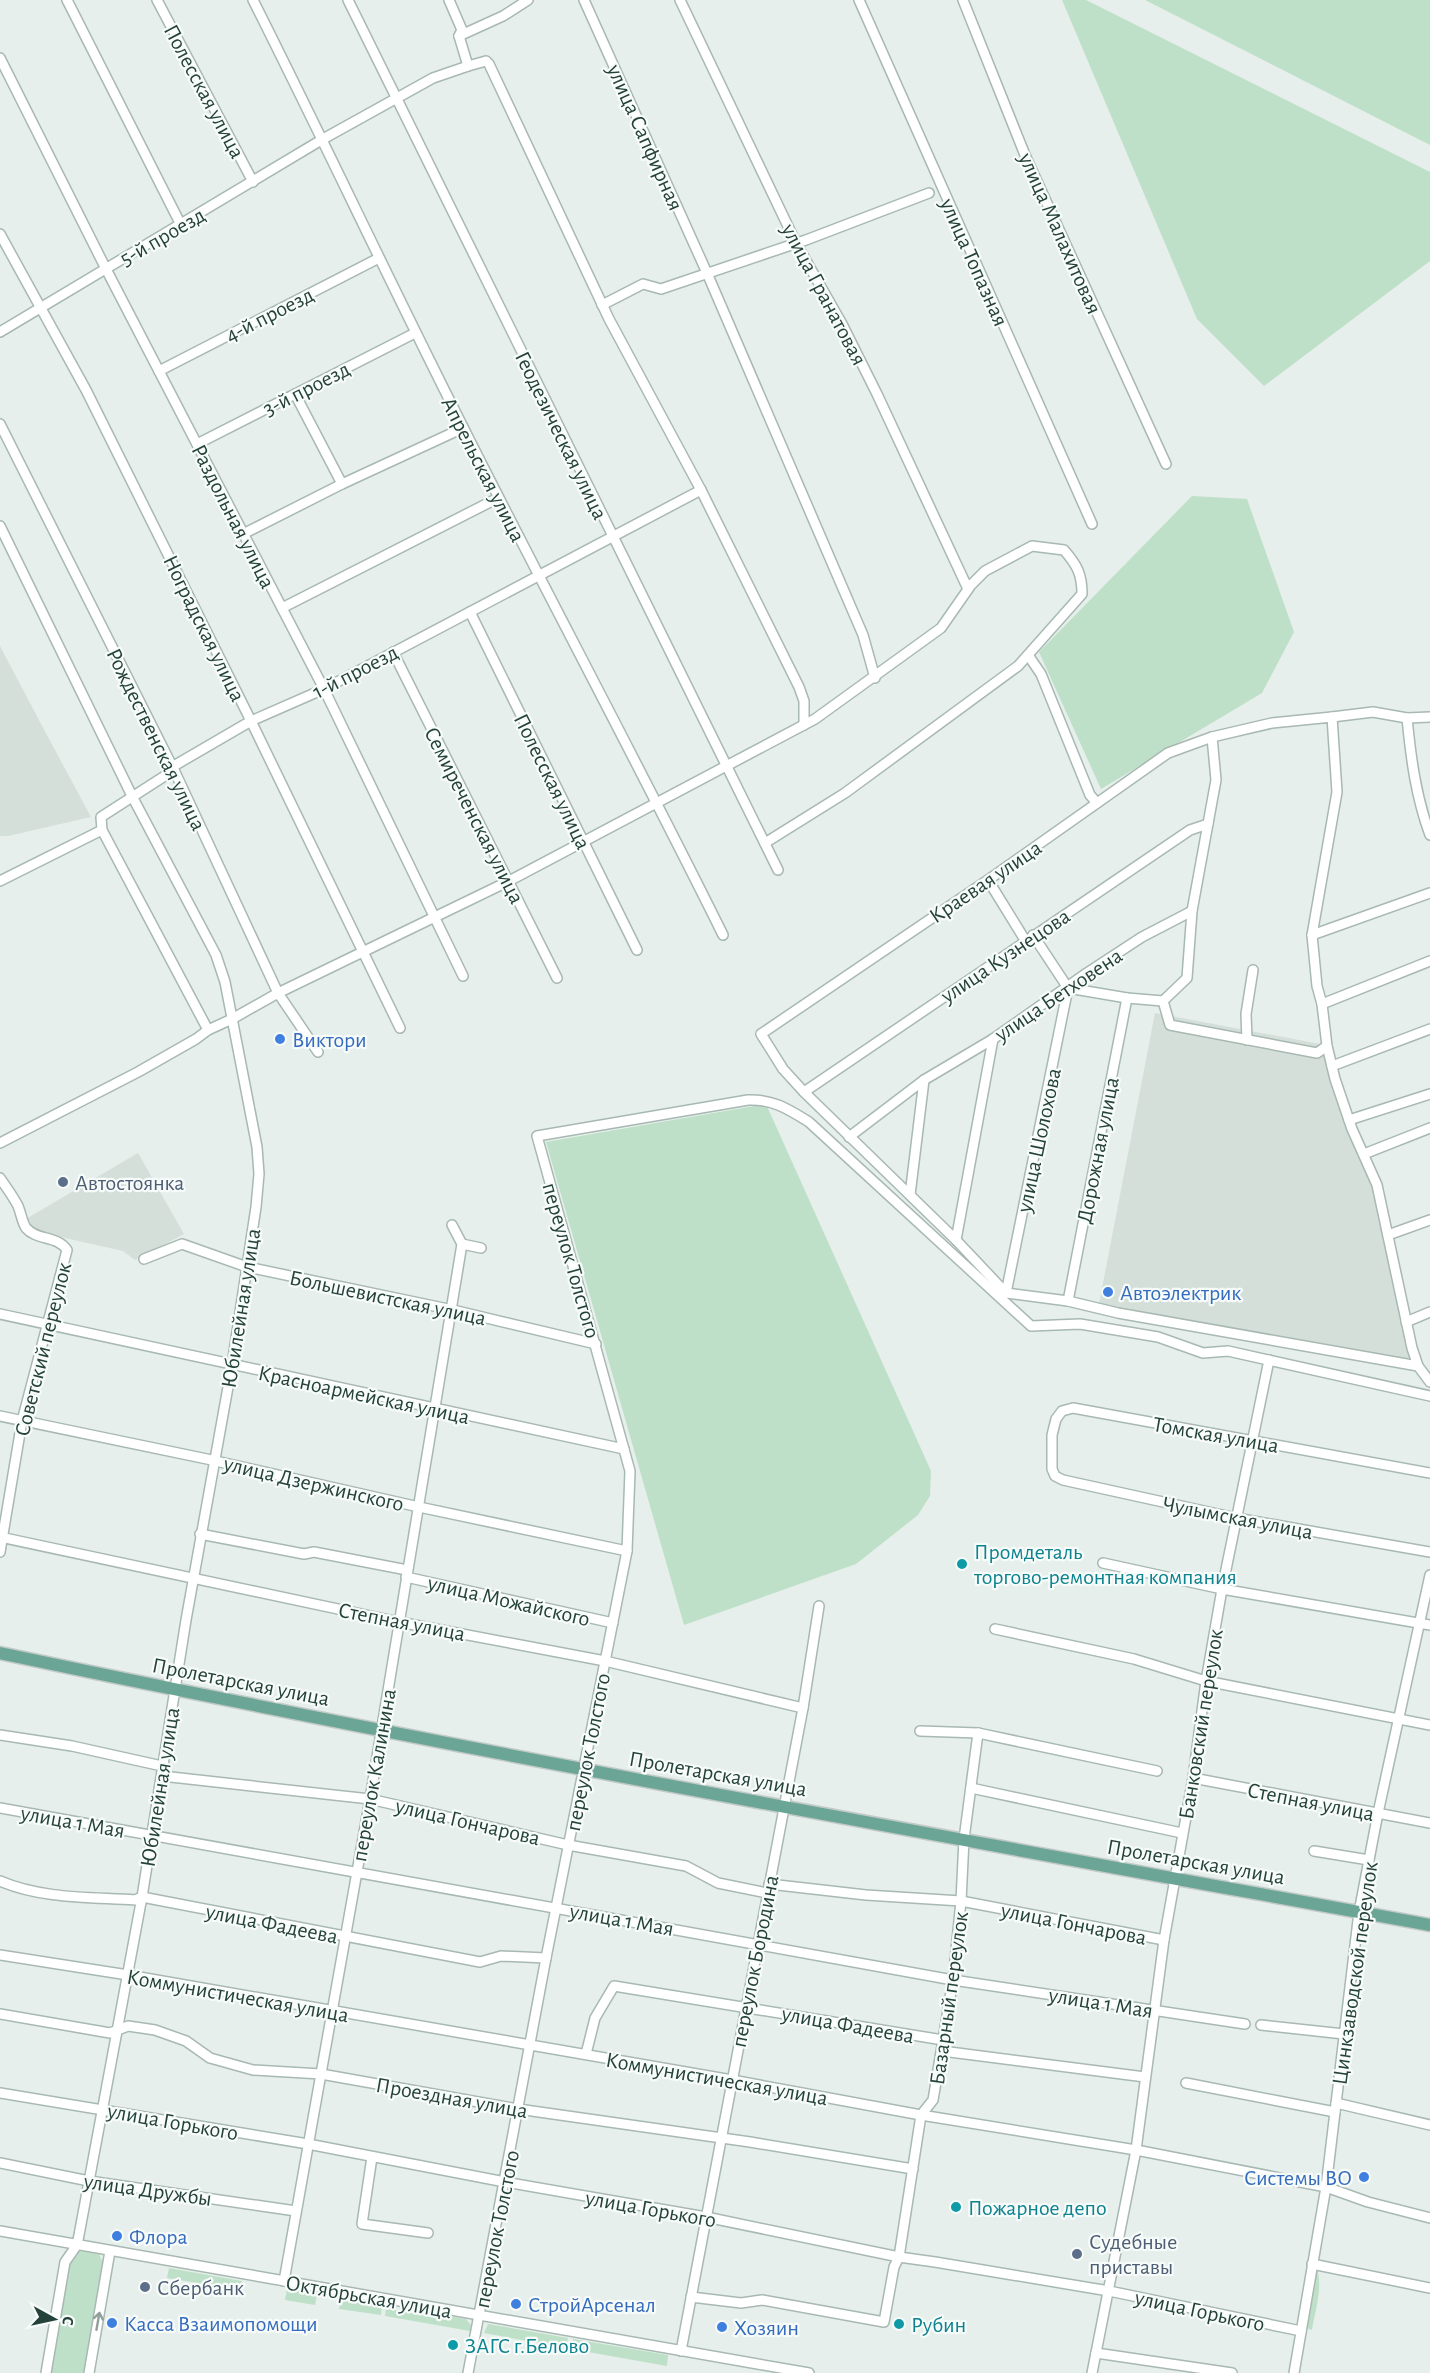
<svg xmlns="http://www.w3.org/2000/svg" width="1430" height="2373" font-family="'Alegreya Sans',sans-serif">
	<style>
		.built { fill: #d4dfda }
		.green { fill: #bfe0c8 }
		.lines { fill: none; stroke-linecap: round; stroke-linejoin: round }
		.minor-casing { stroke: #a8b8b2; stroke-width: 12 }
		.major-casing { stroke: #c2cac8; stroke-width: 15 }
		.minor { stroke: #fff; stroke-width: 9 }
		.major { stroke: #6aa596; stroke-width: 12 }
		.oneway { stroke: #92a09c }
		.shop-dot { fill: #3f7fe0; stroke: #f7fbf9; stroke-width: 2 }
		.service-dot { fill: #5c6f8a; stroke: #f7fbf9; stroke-width: 2 }
		.culture-dot { fill: #0f9aa8; stroke: #f7fbf9; stroke-width: 2 }
		.labels { text-anchor: middle; stroke-width: 4.5; stroke-linejoin: round; paint-order: stroke }
		.street-label { font-size: 22px; fill: #24423a; stroke: #f7fbf9 }
		.shop-label { font-size: 22px; fill: #366cbe; stroke: #f7fbf9; text-anchor: start }
		.service-label { font-size: 22px; fill: #4e5e75; stroke: #f7fbf9; text-anchor: start }
		.culture-label { font-size: 22px; fill: #0d838f; stroke: #f7fbf9; text-anchor: start }
	</style>
	<rect width="100%" height="100%" fill="#e6efeb"/>
	<g class="built">
		<path d="M0 646 41 724 91 817 8 836H0Z"/>
		<path d="M1155 1013 1320 1044 1356 1145 1375 1185 1412 1360 1099 1304Z"/>
		<path d="M138 1153 184 1234 135 1260 123 1251 56 1236 30 1226 26 1219Z"/>
	</g>
	<g class="green">
		<path d="M1062 0H1086L1430 172V261L1264 386 1197 319Z"/>
		<path d="M1145 0H1430V145Z"/>
		<path d="M1192 496 1247 499 1294 632 1262 693 1101 789 1039 652Z"/>
		<path d="M766 1104 931 1471 930 1496 918 1515 856 1564 684 1625 546 1142Z"/>
		<path d="M81 2251 99 2254 104 2265 86 2373H50L70 2260 75 2254Z"/>
		<path d="M1316 2267C1324 2284 1315 2311 1312 2330L1306 2328Z"/>
		<path d="M169 2268 242 2281 240 2290 167 2278Z"/>
		<path d="M287 2289 317 2294 315 2305 285 2300Z"/>
		<path d="M341 2298 382 2306 381 2315 339 2309Z"/>
		<path d="M386 2308 431 2317 436 2314 466 2319 471 2325 470 2331 385 2316Z"/>
		<path d="M488 2324 568 2338 566 2348 484 2333Z"/>
		<path d="M573 2339 668 2355 667 2366 571 2349Z"/>
	</g>
	<g class="lines">
		<defs>
			<g id="minor">
				<path d="M67 0 181 225"/>
				<path d="M157 0 253 182"/>
				<path d="M253 0C325 143 392 287 464 429 549 598 639 765 723 935"/>
				<path d="M348 0 778 870"/>
				<path d="M449 0 462 30 459 36 468 66 486 61 489 64 609 319 701 490 799 687 804 701V725"/>
				<path d="M584 0 707 273 863 635 875 678"/>
				<path d="M680 0 796 243 842 324 877 394 968 589"/>
				<path d="M859 0 1092 524"/>
				<path d="M963 0 1025 155 1166 464"/>
				<path d="M459 36 503 16 528 0"/>
				<path d="M0 58 106 269 324 689 463 976"/>
				<path d="M0 234 86 390 251 721 400 1028"/>
				<path d="M602 305 643 284 661 289 806 240 929 193"/>
				<path d="M0 332 323 139 433 78 468 66"/>
				<path d="M159 371 379 258"/>
				<path d="M295 394 342 484"/>
				<path d="M0 424 174 770 278 993 318 1052"/>
				<path d="M197 444 415 333"/>
				<path d="M0 526 133 798 216 955 225 982 257 1147 259 1174 256 1207 232 1365 186 1620 142 1897 79 2235 77 2245 65 2262 46 2373"/>
				<path d="M243 534 342 484 463 428"/>
				<path d="M282 608 498 498"/>
				<path d="M470 612 637 950"/>
				<path d="M393 652 557 978"/>
				<path d="M1028 655 1041 674 1090 795 1097 803"/>
				<path d="M1332 717 1373 712 1407 718C1411 759 1416 797 1430 835"/>
				<path d="M1407 718 1430 717"/>
				<path d="M172 767 251 721 324 689 701 490"/>
				<path d="M102 830 101 817 174 770"/>
				<path d="M988 880 1025 940"/>
				<path d="M0 881 102 830 208 1030"/>
				<path d="M1033 935 1068 988 1127 998 1163 1001 1187 978 1192 911 1216 780 1212 737"/>
				<path d="M1312 935 1430 893"/>
				<path d="M1163 1001 1170 1025 1317 1053 1327 1046"/>
				<path d="M1322 1004 1430 961"/>
				<path d="M1247 1040 1246 1014 1253 970"/>
				<path d="M1332 1066 1430 1029"/>
				<path d="M804 1092 1190 830 1208 824"/>
				<path d="M1349 1120 1430 1094"/>
				<path d="M849 1137 924 1080 993 1039 1087 973 1142 937 1192 911"/>
				<path d="M0 1143 138 1072 196 1039 208 1030 232 1019 278 993 509 881 815 719 941 628 971 585 985 571 1032 546 1064 550C1077 565 1082 574 1082 594L1018 666 845 793 765 843"/>
				<path d="M1364 1154 1430 1128"/>
				<path d="M0 1178C6 1187 13 1196 18 1206 21 1213 22 1222 26 1228 37 1241 57 1235 67 1250L22 1421 0 1552"/>
				<path d="M910 1195 924 1080"/>
				<path d="M452 1225 462 1244"/>
				<path d="M1388 1235 1430 1220"/>
				<path d="M956 1240 993 1039"/>
				<path d="M144 1259 182 1244 247 1267 453 1310 596 1344"/>
				<path d="M1006 1293 1068 988"/>
				<path d="M1068 1301 1127 998"/>
				<path d="M0 1314 624 1449"/>
				<path d="M1406 1322 1430 1312"/>
				<path d="M1418 1366 1118 1313 1068 1301 1006 1293 956 1240 804 1092 783 1069 761 1034 988 880 1168 753 1212 737 1272 723 1332 717 1337 792 1312 935 1317 986 1322 1004 1327 1046 1335 1079 1352 1129 1377 1185 1412 1348 1418 1366 1430 1382"/>
				<path d="M0 1416 207 1459 419 1507 627 1551"/>
				<path d="M1430 1473 1073 1408 1062 1411 1056 1419 1052 1435V1469L1055 1476 1063 1480 1236 1518 1430 1552"/>
				<path d="M200 1534 304 1554 314 1552 407 1570"/>
				<path d="M0 1537 399 1622 605 1661 803 1708"/>
				<path d="M1103 1563 1222 1589 1430 1625"/>
				<path d="M406 1577 613 1623"/>
				<path d="M995 1629 1134 1659 1206 1681 1430 1725"/>
				<path d="M920 1731 978 1733 1157 1771"/>
				<path d="M0 1735 72 1746 162 1766"/>
				<path d="M162 1776 370 1799 568 1845 686 1866 718 1883 767 1893"/>
				<path d="M1193 1778 1430 1823"/>
				<path d="M971 1788 1182 1833"/>
				<path d="M0 1808 953 1980 1245 2024"/>
				<path d="M1314 1851 1369 1860"/>
				<path d="M0 1881C42 1899 90 1897 135 1900L142 1897 480 1962 501 1956 546 1958"/>
				<path d="M769 1884 866 1895 961 1901 1164 1940"/>
				<path d="M0 1955 128 1975 732 2080 921 2115 1136 2150 1326 2187 1368 2202 1430 2218"/>
				<path d="M0 2014 110 2033 128 2026 155 2030 186 2041 210 2058 253 2070 321 2074 518 2109 750 2142 913 2169"/>
				<path d="M1261 2025 1344 2034"/>
				<path d="M942 2051 1145 2077"/>
				<path d="M586 2054 595 2018 614 1986 943 2040"/>
				<path d="M1186 2083 1335 2112"/>
				<path d="M0 2093 308 2144 505 2182 706 2217 899 2257 935 2262 1109 2291 1301 2331"/>
				<path d="M1336 2103 1430 2125"/>
				<path d="M372 2157 362 2224 428 2233"/>
				<path d="M0 2163 89 2181 296 2211"/>
				<path d="M0 2231 809 2373"/>
				<path d="M1312 2264 1430 2288"/>
				<path d="M284 2281 370 1799 462 1244 481 1248"/>
				<path d="M691 2297 741 2303 762 2300 884 2322 894 2267 899 2257 921 2115 933 2100 953 1980 961 1901 964 1839 978 1733"/>
				<path d="M681 2351 803 1708 819 1606"/>
				<path d="M1096 2353 1232 2373"/>
				<path d="M89 2373 110 2251"/>
				<path d="M468 2373 546 1958 627 1551 630 1471 537 1136 748 1100C773 1099 788 1109 809 1122L1031 1326 1080 1324 1158 1337 1203 1353 1228 1351 1430 1396"/>
				<path d="M1092 2373 1136 2150 1164 1940 1193 1778 1206 1681 1222 1589 1269 1360"/>
				<path d="M1294 2373 1326 2187 1359 1912 1378 1813 1430 1575"/>
			</g>
			<path id="major" d="M0 1653C475 1753 953 1838 1430 1925"/>
		</defs>
		<use href="#minor" class="minor-casing"/>
		<use href="#major" class="major-casing"/>
		<use href="#minor" class="minor"/>
		<use href="#major" class="major"/>
	</g>
	<defs><path id="oneway-shaft" d="M-6 0H5M1.5-3L5.5 0L1.5 3" fill="none" stroke-width="1.6" stroke-linecap="round" stroke-linejoin="round" transform="scale(1.5)"/></defs>
	<use class="oneway" href="#oneway-shaft" transform="translate(98 2321) rotate(-80)"/>
	<g class="shop-dot">
		<circle cx="280" cy="1039" r="6"/>
		<circle cx="1108" cy="1292" r="6"/>
		<circle cx="1364" cy="2177" r="6"/>
		<circle cx="117" cy="2236" r="6"/>
		<circle cx="516" cy="2304" r="6"/>
		<circle cx="112" cy="2323" r="6"/>
		<circle cx="722" cy="2327" r="6"/>
	</g>
	<g class="service-dot">
		<circle cx="63" cy="1182" r="6"/>
		<circle cx="1077" cy="2254" r="6"/>
		<circle cx="145" cy="2287" r="6"/>
	</g>
	<g class="culture-dot">
		<circle cx="962" cy="1564" r="6"/>
		<circle cx="956" cy="2207" r="6"/>
		<circle cx="899" cy="2324" r="6"/>
		<circle cx="453" cy="2345" r="6"/>
	</g>
	<g class="labels">
		<g class="street-label">
			<text transform="translate(205 91) rotate(62)" y="8">Полесская улица</text>
			<text transform="translate(646 137) rotate(66)" y="8">улица Сапфирная</text>
			<text transform="translate(1061 233) rotate(66)" y="8">улица Малахитовая</text>
			<text transform="translate(162 236) rotate(-30)" y="8">5-й проезд</text>
			<text transform="translate(975 262) rotate(66)" y="8">улица Топазная</text>
			<text transform="translate(825 294) rotate(62)" y="8">улица Гранатовая</text>
			<text transform="translate(269 314) rotate(-27)" y="8">4-й проезд</text>
			<text transform="translate(306 388) rotate(-27)" y="8">3-й проезд</text>
			<text transform="translate(562 435) rotate(64)" y="8">Геодезическая улица</text>
			<text transform="translate(484 469) rotate(63)" y="8">Апрельская улица</text>
			<text transform="translate(234 516) rotate(63)" y="8">Раздольная улица</text>
			<text transform="translate(205 628) rotate(64)" y="8">Ноградская улица</text>
			<text transform="translate(355 671) rotate(-27)" y="8">1-й проезд</text>
			<text transform="translate(157 739) rotate(64)" y="8">Рождественская улица</text>
			<text transform="translate(553 781) rotate(64)" y="8">Полесская улица</text>
			<text transform="translate(475 815) rotate(63)" y="8">Семиреченская улица</text>
			<text transform="translate(985 881) rotate(-34)" y="8">Краевая улица</text>
			<text transform="translate(1005 955) rotate(-34)" y="8">улица Кузнецова</text>
			<text transform="translate(1058 994) rotate(-34)" y="8">улица Бетховена</text>
			<text transform="translate(1038 1140) rotate(-78)" y="8">улица Шолохова</text>
			<text transform="translate(1097 1150) rotate(-79)" y="8">Дорожная улица</text>
			<text transform="translate(572 1260) rotate(74)" y="8">переулок Толстого</text>
			<text transform="translate(388 1297) rotate(12)" y="8">Большевистская улица</text>
			<text transform="translate(240 1308) rotate(-81)" y="8">Юбилейная улица</text>
			<text transform="translate(42 1349) rotate(-76)" y="8">Советский переулок</text>
			<text transform="translate(364 1394) rotate(12)" y="8">Красноармейская улица</text>
			<text transform="translate(1216 1434) rotate(10)" y="8">Томская улица</text>
			<text transform="translate(314 1483) rotate(13)" y="8">улица Дзержинского</text>
			<text transform="translate(1238 1517) rotate(11)" y="8">Чулымская улица</text>
			<text transform="translate(509 1600) rotate(13)" y="8">улица Можайского</text>
			<text transform="translate(402 1621) rotate(11)" y="8">Степная улица</text>
			<text transform="translate(241 1681) rotate(11)" y="8">Пролетарская улица</text>
			<text transform="translate(1200 1724) rotate(-81)" y="8">Банковский переулок</text>
			<text transform="translate(587 1752) rotate(-79)" y="8">переулок Толстого</text>
			<text transform="translate(718 1773) rotate(10)" y="8">Пролетарская улица</text>
			<text transform="translate(373 1775) rotate(-80)" y="8">переулок Калинина</text>
			<text transform="translate(159 1787) rotate(-81)" y="8">Юбилейная улица</text>
			<text transform="translate(1311 1801) rotate(11)" y="8">Степная улица</text>
			<text transform="translate(73 1821) rotate(10)" y="8">улица 1 Мая</text>
			<text transform="translate(468 1821) rotate(13)" y="8">улица Гончарова</text>
			<text transform="translate(1196 1861) rotate(10)" y="8">Пролетарская улица</text>
			<text transform="translate(622 1919) rotate(10)" y="8">улица 1 Мая</text>
			<text transform="translate(272 1923) rotate(11)" y="8">улица Фадеева</text>
			<text transform="translate(1074 1923) rotate(11)" y="8">улица Гончарова</text>
			<text transform="translate(754 1961) rotate(-79)" y="8">переулок Бородина</text>
			<text transform="translate(1354 1973) rotate(-82)" y="8">Цинкзаводской переулок</text>
			<text transform="translate(238 1995) rotate(10)" y="8">Коммунистическая улица</text>
			<text transform="translate(948 1998) rotate(-82)" y="8">Базарный переулок</text>
			<text transform="translate(1101 2002) rotate(9)" y="8">улица 1 Мая</text>
			<text transform="translate(848 2024) rotate(10)" y="8">улица Фадеева</text>
			<text transform="translate(717 2078) rotate(10)" y="8">Коммунистическая улица</text>
			<text transform="translate(452 2097) rotate(10)" y="8">Проездная улица</text>
			<text transform="translate(173 2121) rotate(10)" y="8">улица Горького</text>
			<text transform="translate(148 2189) rotate(8)" y="8">улица Дружбы</text>
			<text transform="translate(651 2208) rotate(10)" y="8">улица Горького</text>
			<text transform="translate(496 2229) rotate(-79)" y="8">переулок Толстого</text>
			<text transform="translate(369 2296) rotate(10)" y="8">Октябрьская улица</text>
			<text transform="translate(1200 2310) rotate(12)" y="8">улица Горького</text>
		</g>
		<g class="shop-label">
			<text x="292" y="1047">Виктори</text>
			<text x="1120" y="1300">Автоэлектрик</text>
			<text x="1352" y="2185" text-anchor="end">Системы ВО</text>
			<text x="129" y="2244">Флора</text>
			<text x="528" y="2312">СтройАрсенал</text>
			<text x="124" y="2331">Касса Взаимопомощи</text>
			<text x="734" y="2335">Хозяин</text>
		</g>
		<g class="service-label">
			<text x="75" y="1190">Автостоянка</text>
			<text x="1089" y="2249">Судебные<tspan x="1089" dy="25">приставы</tspan></text>
			<text x="157" y="2295">Сбербанк</text>
		</g>
		<g class="culture-label">
			<text x="974" y="1559">Промдеталь<tspan x="974" dy="25">торгово-ремонтная компания</tspan></text>
			<text x="968" y="2215">Пожарное депо</text>
			<text x="911" y="2332">Рубин</text>
			<text x="465" y="2353">ЗАГС г.Белово</text>
		</g>
	</g>
	<g transform="translate(54 2319) rotate(98)" stroke="#f7fbf9" stroke-width="4.5" paint-order="stroke">
	<path d="M0-4.5L10 22L0 15L-10 22Z" fill="#24423a"/>
	<text y="-9" font-size="16" font-weight="bold" text-anchor="middle" fill="#24423a">С</text>
	</g>
</svg>
